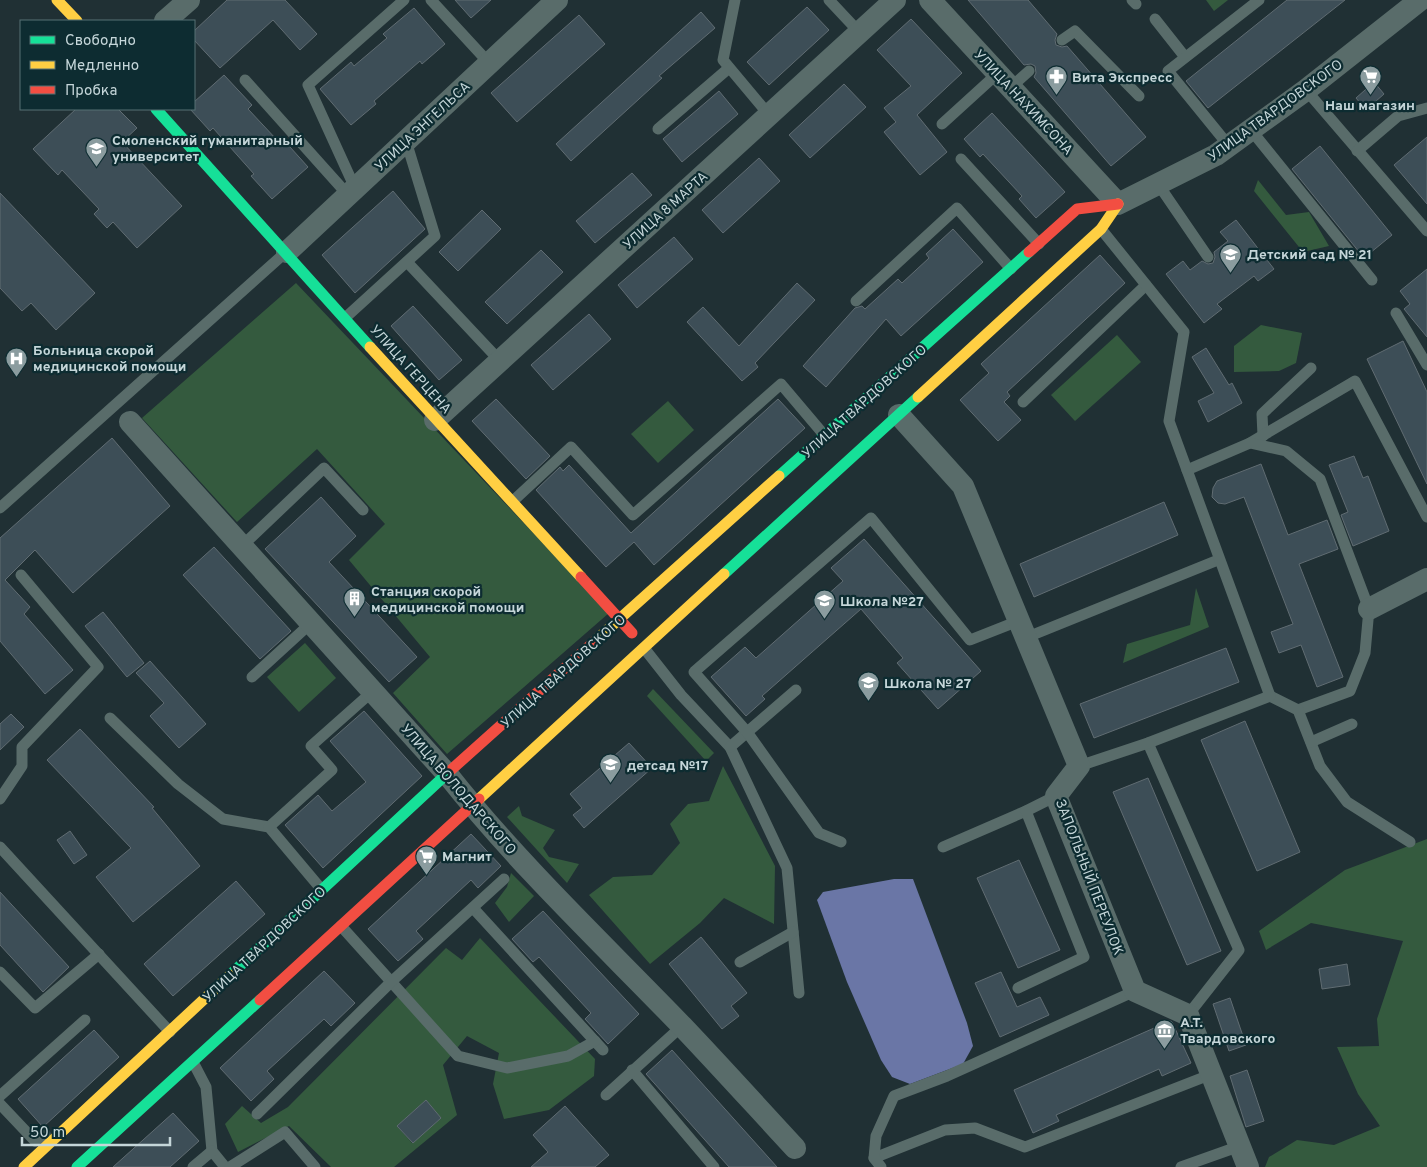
<svg xmlns="http://www.w3.org/2000/svg" width="1427" height="1167" font-family="Overpass,sans-serif">
	<style>
		.green { fill: #345a3e; fill-rule: evenodd }
		.water { fill: #6a76a6 }
		.building { fill: #3d4e57; stroke: #606c72 }
		.lines { fill: none; stroke-linecap: round; stroke-linejoin: round }
		.lane { stroke: #596c6a; stroke-width: 11 }
		.street { stroke: #596c6a; stroke-width: 22 }
		.fast { stroke: #16e098; stroke-width: 11 }
		.slow { stroke: #ffcf43; stroke-width: 11 }
		.jam { stroke: #f24e42; stroke-width: 11 }
		.labels { text-anchor: middle; stroke-width: 4.5; stroke-linejoin: round; paint-order: stroke }
		.poi-label { font-size: 14px; font-weight: bold; fill: #c5d6d9; stroke: #0d2c31; text-anchor: start }
		.street-label { font-size: 14px; fill: #c5d6d9; stroke: #0d2c31 }
	</style>
	<rect width="100%" height="100%" fill="#203034"/>
	<g class="green">
		<path d="M1206 0H1228L1214 11Z"/>
		<path d="M1258 180 1286 215 1309 212 1329 246 1303 252 1254 191Z"/>
		<path d="M296 283 609 613 447 754 393 693 430 657 349 560 385 524 317 449 237 522 142 418Z"/>
		<path d="M1261 325 1302 333 1296 363 1279 371 1234 372V346Z"/>
		<path d="M1117 335 1141 362 1075 421 1051 395Z"/>
		<path d="M668 401 694 430 658 463 631 434Z"/>
		<path d="M1196 588 1209 627 1123 663 1127 644 1190 625Z"/>
		<path d="M305 643 336 678 299 712 267 677Z"/>
		<path d="M653 689 714 753 706 761 647 696Z"/>
		<path d="M723 766 775 866 774 924 724 898 700 923 650 964 589 895 613 877 652 875 680 843 670 824 688 804 709 801Z"/>
		<path d="M519 806 522 816 555 830 543 848 549 857 579 864 567 883 507 817Z"/>
		<path d="M1427 839V1167H1265L1269 1157 1297 1140 1334 1145 1380 1126 1358 1094 1337 1047 1379 1046 1377 1019 1403 941 1311 923 1266 950 1259 931 1345 870Z"/>
		<path d="M511 873 534 896 509 922 495 903 507 887Z"/>
		<path d="M480 938 595 1059 594 1076 549 1110 504 1119 493 1084 499 1053 467 1036 443 1065 457 1115 394 1167H331L289 1126 238 1152 225 1124 242 1106 261 1123 288 1107 446 948 462 960ZM426 1100 441 1118 412 1143 397 1126Z"/>
	</g>
	<path class="water" d="M894 879H913L967 1023 973 1046 963 1064 910 1084 892 1077 881 1060 847 982 817 900 823 892Z"/>
	<g class="building">
		<path d="M227 0H285L317 34 300 50 273 20 220 68 194 40V31Z"/>
		<path d="M455 0H491L471 18Z"/>
		<path d="M968 0H1028L1057 34 1055 40 1056 45 1062 47 1067 46 1146 137 1111 166 1034 77 1036 73 1035 66 1031 64 1024 65Z"/>
		<path d="M1287 0H1345L1208 108 1186 81Z"/>
		<path d="M807 7 829 30 769 85 747 62Z"/>
		<path d="M414 8 445 44 422 64 420 61 374 101 376 104 351 125 320 89 351 62 354 66 387 38 383 34Z"/>
		<path d="M701 12 715 28 659 76 662 78 571 161 556 144Z"/>
		<path d="M579 15 605 44 517 122 491 93Z"/>
		<path d="M911 19 962 73 917 115 947 152 920 175 884 132 896 122 884 108 911 86 877 50Z"/>
		<path d="M224 75 252 105 248 109 277 140 281 137 308 167 272 199 251 176 254 174 213 128 210 131 190 109H194V102Z"/>
		<path d="M1374 82 1384 94 1366 110 1356 98Z"/>
		<path d="M844 84 866 107 810 158 789 135Z"/>
		<path d="M719 91 738 114 682 162 663 139Z"/>
		<path d="M76 109H118L137 128 122 142 182 206 137 248 113 222 107 228 94 214 99 209 62 170 58 175 33 149Z"/>
		<path d="M992 113 1065 192 1036 218 1019 199 1022 196 983 154 980 157 964 139Z"/>
		<path d="M1427 137V204L1394 165Z"/>
		<path d="M1320 146 1392 235 1364 258 1292 169Z"/>
		<path d="M759 158 780 181 723 233 702 210Z"/>
		<path d="M632 173 652 195 595 243 576 221Z"/>
		<path d="M393 191 425 229 355 293 322 255Z"/>
		<path d="M0 193 95 293 56 330 31 303 22 311 0 288Z"/>
		<path d="M482 210 501 229 458 271 439 252Z"/>
		<path d="M1236 220 1274 269 1258 281 1254 276 1217 304 1222 309 1204 323 1166 274 1183 261 1190 270 1202 261 1208 264 1213 263 1215 257 1214 252 1228 241 1220 232Z"/>
		<path d="M953 229 983 262 901 336 886 319 826 387 803 366 855 308 862 306 865 309 898 279 902 283 929 258 926 254Z"/>
		<path d="M674 237 693 259 637 308 618 285Z"/>
		<path d="M541 250 563 272 507 324 485 302Z"/>
		<path d="M1100 255 1125 283 1007 392 1010 396 1004 402 1021 420 998 441 960 400 989 373 981 364Z"/>
		<path d="M1427 269V337L1404 309 1410 304 1400 291Z"/>
		<path d="M797 283 815 300 755 363 758 367 742 381 687 322 703 307 739 346Z"/>
		<path d="M413 306 462 360 439 380 391 326Z"/>
		<path d="M589 314 611 339 553 390 531 365Z"/>
		<path d="M1403 341 1427 392V484L1367 359Z"/>
		<path d="M1206 348 1229 385 1232 383 1242 403 1208 422 1198 401 1214 393 1192 357Z"/>
		<path d="M496 399 550 456 526 479 472 421Z"/>
		<path d="M778 399 805 428 654 565 634 542 606 567 536 490 560 467 563 471 569 465 631 533Z"/>
		<path d="M112 438 170 506 73 593 35 550 5 580 30 607 24 614 73 670 45 694 0 641V538Z"/>
		<path d="M1354 456 1363 478 1368 476 1389 531 1353 546 1341 515 1348 512 1329 465Z"/>
		<path d="M1261 464 1288 535 1327 520 1338 549 1299 564 1343 677 1317 687 1301 645 1279 653 1271 632 1293 624 1244 497 1225 504 1218 503 1212 497 1213 488 1217 481Z"/>
		<path d="M321 497 356 536 329 562 417 657 389 682 265 549Z"/>
		<path d="M1164 502 1178 535 1034 597 1020 564Z"/>
		<path d="M864 539 981 671 938 709 897 663 903 658 861 609 762 696 765 699 746 716 711 677 745 647 756 658 843 581 831 568Z"/>
		<path d="M214 547 291 631 260 659 183 575Z"/>
		<path d="M103 612 144 663 127 677 85 626Z"/>
		<path d="M1226 648 1239 682 1094 738 1080 704Z"/>
		<path d="M150 661 206 724 179 748 150 716 164 703 136 673Z"/>
		<path d="M364 711 422 776 323 868 285 825 318 795 332 811 366 782 330 741Z"/>
		<path d="M11 714 24 727 0 750V724Z"/>
		<path d="M1245 721 1300 852 1257 871 1201 740Z"/>
		<path d="M80 729 154 807 152 808 200 866 133 922 96 877 131 848 47 760Z"/>
		<path d="M629 743 652 768 584 828 573 815 582 808 570 794Z"/>
		<path d="M1148 778 1221 951 1187 965 1113 792Z"/>
		<path d="M70 831 87 855 74 864 57 840Z"/>
		<path d="M471 834 501 866 478 888 471 880 416 931 423 939 398 961 368 929Z"/>
		<path d="M1019 860 1060 950 1018 968 977 878Z"/>
		<path d="M236 881 265 914 173 996 144 964Z"/>
		<path d="M0 892 69 967 43 992 0 945Z"/>
		<path d="M543 911 639 1014 608 1044 585 1019 591 1013 539 957 533 962 512 939Z"/>
		<path d="M701 937 747 993 731 1006 739 1016 722 1029 669 964Z"/>
		<path d="M1347 964 1350 985 1322 989 1319 969Z"/>
		<path d="M324 971 355 1003 331 1026 324 1019 267 1071 274 1079 251 1101 220 1068Z"/>
		<path d="M1001 972 1017 1007 1040 997 1049 1015 1000 1037 975 983Z"/>
		<path d="M1230 998 1246 1045 1229 1051 1213 1004Z"/>
		<path d="M1170 1021 1172 1022 1191 1063 1162 1076 1159 1069 1056 1115 1059 1121 1033 1133 1014 1090Z"/>
		<path d="M94 1030 119 1057 43 1127 18 1099Z"/>
		<path d="M672 1050 777 1167H729L646 1074Z"/>
		<path d="M1247 1070 1264 1121 1246 1127 1230 1076Z"/>
		<path d="M426 1100 441 1118 413 1143 397 1126Z"/>
		<path d="M565 1106 609 1155 595 1167H531L548 1152 533 1135Z"/>
		<path d="M173 1113 199 1141 170 1167H113Z"/>
	</g>
	<g class="lines">
		<g class="lane">
			<path d="M431 0 489 63"/>
			<path d="M735 0 723 60 769 115"/>
			<path d="M829 0 859 32"/>
			<path d="M1132 0 1136 4"/>
			<path d="M1155 19 1185 57"/>
			<path d="M1062 40 1075 31 1139 96"/>
			<path d="M245 80 348 195"/>
			<path d="M1011 87 1029 71"/>
			<path d="M1306 90 1427 231"/>
			<path d="M942 124 998 73"/>
			<path d="M658 129 729 68"/>
			<path d="M1251 130 1372 280"/>
			<path d="M1229 146 1168 71 1259 0"/>
			<path d="M1357 151 1398 116 1427 108"/>
			<path d="M961 159 1039 244"/>
			<path d="M1158 184 1208 257"/>
			<path d="M355 188 308 85 404 0"/>
			<path d="M407 262 500 361"/>
			<path d="M856 301 957 208 1011 269"/>
			<path d="M1396 313 1427 365"/>
			<path d="M345 318 435 236 406 141"/>
			<path d="M1023 402 1146 285"/>
			<path d="M1263 436 1262 414 1311 368"/>
			<path d="M1250 443 1355 381 1427 517"/>
			<path d="M1187 470 1250 443 1286 451 1320 479 1369 609 1365 653 1350 691 1298 710"/>
			<path d="M513 501 571 447 633 515 781 384 825 436"/>
			<path d="M0 508 285 253"/>
			<path d="M242 546 324 468 363 510"/>
			<path d="M1025 638 1218 560"/>
			<path d="M644 648 681 695 730 747 787 868 799 993"/>
			<path d="M252 677 311 623"/>
			<path d="M1270 696 1298 710 1320 766 1347 802 1410 842"/>
			<path d="M110 718 178 784 223 819 269 827 322 890"/>
			<path d="M1311 742 1352 724"/>
			<path d="M1148 743 1239 950 1188 1015"/>
			<path d="M730 747 796 690"/>
			<path d="M1079 766 1148 743 1270 696 1169 421 1184 332 1101 229"/>
			<path d="M0 799 22 766V747L98 667 21 575"/>
			<path d="M269 827 332 770 311 746 373 691"/>
			<path d="M841 842 819 833 747 732 694 672 871 518 970 640 1018 621"/>
			<path d="M0 847 170 1032"/>
			<path d="M943 847 1026 811"/>
			<path d="M473 908 603 1050"/>
			<path d="M341 926 458 1056 507 1068 568 1056 595 1041"/>
			<path d="M740 962 793 932"/>
			<path d="M0 972 35 1008 99 954"/>
			<path d="M1018 988 1084 957 1026 811 1056 796"/>
			<path d="M193 1062 206 1087 212 1151 225 1167"/>
			<path d="M632 1070 714 1167"/>
			<path d="M606 1095 682 1026"/>
			<path d="M0 1096 85 1020"/>
			<path d="M0 1104 35 1141 45 1134"/>
			<path d="M257 1114 391 982 504 879"/>
			<path d="M874 1158 945 1130 975 1128 1025 1147 1212 1074"/>
			<path d="M193 1167 212 1151"/>
			<path d="M230 1167 285 1132 315 1167"/>
			<path d="M881 1167 874 1158 876 1136 894 1096 947 1076 1135 991"/>
			<path d="M1181 1167 1240 1146"/>
		</g>
		<g class="street">
			<path d="M930 0 1118 204 1216 155 1306 90 1420 0"/>
			<path d="M165 21 189 0"/>
			<path d="M287 252 557 0"/>
			<path d="M899 415 963 486 1079 766 1056 796 1135 991 1188 1015 1248 1167"/>
			<path d="M435 420 895 0"/>
			<path d="M130 422 447 774C519 865 602 943 682 1026 720 1066 757 1107 795 1148"/>
			<path d="M1369 609 1427 579"/>
		</g>
		<g class="fast">
			<path d="M156 109 370 347"/>
			<path d="M779 476 1029 252"/>
			<path d="M724 574 918 397"/>
			<path d="M230 975 451 770"/>
			<path d="M77 1167 260 1000"/>
		</g>
		<g class="slow">
			<path d="M57 0 77 21"/>
			<path d="M370 347 581 577"/>
			<path d="M918 397 1101 229 1118 204"/>
			<path d="M596 640 779 476"/>
			<path d="M479 799 724 574"/>
			<path d="M24 1167 230 975"/>
		</g>
		<g class="jam">
			<path d="M1029 252 1077 209 1118 204"/>
			<path d="M581 577 632 633"/>
			<path d="M451 770 596 640"/>
			<path d="M260 1000 479 799"/>
		</g>
	</g>
	<defs>
		<symbol id="pharmacy-pin" viewBox="-11 -11 22 30"><path d="M0 17L-7.5 6A9.5 9.5 0 1 1 7.5 6Z" fill="#8b9c9f" stroke="#0d2c31"/><path d="M-2-6h4v4h4v4h-4v4h-4v-4h-4v-4h4Z" fill="#fff"/></symbol>
		<symbol id="supermarket-pin" viewBox="-11 -11 22 30"><path d="M0 17L-7.5 6A9.5 9.5 0 1 1 7.5 6Z" fill="#8b9c9f" stroke="#0d2c31"/><path d="M-6-5.5h2.5l.6 2H6L4.5 2H-2.5L-4.4-4H-6ZM-1.5 3.2a1.3 1.3 0 1 0 .1 0ZM3 3.2a1.3 1.3 0 1 0 .1 0Z" fill="#fff"/></symbol>
		<symbol id="university-pin" viewBox="-11 -11 22 30"><path d="M0 17L-7.5 6A9.5 9.5 0 1 1 7.5 6Z" fill="#8b9c9f" stroke="#0d2c31"/><path d="M0-5L7-2L0 1L-7-2ZM-4 1L0 2.5L4 1V4Q0 6-4 4Z" fill="#fff"/></symbol>
		<symbol id="school-pin" viewBox="-11 -11 22 30"><path d="M0 17L-7.5 6A9.5 9.5 0 1 1 7.5 6Z" fill="#8b9c9f" stroke="#0d2c31"/><path d="M0-5L7-2L0 1L-7-2ZM-4 1L0 2.5L4 1V4Q0 6-4 4Z" fill="#fff"/></symbol>
		<symbol id="hospital-pin" viewBox="-11 -11 22 30"><path d="M0 17L-7.5 6A9.5 9.5 0 1 1 7.5 6Z" fill="#8b9c9f" stroke="#0d2c31"/><path d="M-5-5h3v3.5h4V-5h3V5h-3V1.5h-4V5h-3Z" fill="#fff"/></symbol>
		<symbol id="building-pin" viewBox="-11 -11 22 30"><path d="M0 17L-7.5 6A9.5 9.5 0 1 1 7.5 6Z" fill="#8b9c9f" stroke="#0d2c31"/><path d="M-4-6H4V6H1V3H-1V6H-4ZM-2.5-4.3h1.7v1.8h-1.7ZM.8-4.3h1.7v1.8H.8ZM-2.5-1h1.7V.8h-1.7ZM.8-1h1.7V.8H.8Z" fill="#fff"/></symbol>
		<symbol id="museum-pin" viewBox="-11 -11 22 30"><path d="M0 17L-7.5 6A9.5 9.5 0 1 1 7.5 6Z" fill="#8b9c9f" stroke="#0d2c31"/><path d="M0-6L6-3V-2H-6V-3ZM-5-1h2V3h-2ZM-1-1h2V3h-2ZM3-1h2V3H3ZM-6 4H6V6H-6Z" fill="#fff"/></symbol>
	</defs>
	<g fill-rule="evenodd">
		<use href="#pharmacy-pin" x="1044" y="64" width="25" height="34"/>
		<use href="#supermarket-pin" x="1358" y="64" width="25" height="34"/>
		<use href="#university-pin" x="84" y="136" width="25" height="34"/>
		<use href="#school-pin" x="1218" y="242" width="25" height="34"/>
		<use href="#hospital-pin" x="4" y="346" width="25" height="34"/>
		<use href="#building-pin" x="342" y="586" width="25" height="34"/>
		<use href="#school-pin" x="812" y="588" width="25" height="34"/>
		<use href="#school-pin" x="856" y="670" width="25" height="34"/>
		<use href="#school-pin" x="598" y="752" width="25" height="34"/>
		<use href="#supermarket-pin" x="414" y="844" width="25" height="34"/>
		<use href="#museum-pin" x="1152" y="1018" width="25" height="34"/>
	</g>
	<g class="labels">
		<g class="poi-label">
			<text x="1072" y="82">Вита Экспресс</text>
			<text x="1370" y="110" text-anchor="middle">Наш магазин</text>
			<text x="112" y="145">Смоленский гуманитарный<tspan x="112" dy="16">университет</tspan></text>
			<text x="1247" y="259">Детский сад № 21</text>
			<text x="33" y="355">Больница скорой<tspan x="33" dy="16">медицинской помощи</tspan></text>
			<text x="371" y="596">Станция скорой<tspan x="371" dy="16">медицинской помощи</tspan></text>
			<text x="840" y="606">Школа №27</text>
			<text x="884" y="688">Школа № 27</text>
			<text x="627" y="770">детсад №17</text>
			<text x="442" y="861">Магнит</text>
			<text x="1180" y="1027">А.Т.<tspan x="1180" dy="16">Твардовского</tspan></text>
		</g>
		<g class="street-label">
			<text transform="translate(1024 102) rotate(47)" y="5">УЛИЦА НАХИМСОНА</text>
			<text transform="translate(1275 110) rotate(-36)" y="5">УЛИЦА ТВАРДОВСКОГО</text>
			<text transform="translate(422 126) rotate(-43)" y="5">УЛИЦА ЭНГЕЛЬСА</text>
			<text transform="translate(665 210) rotate(-42)" y="5">УЛИЦА 8 МАРТА</text>
			<text transform="translate(411 369) rotate(48)" y="5">УЛИЦА ГЕРЦЕНА</text>
			<text transform="translate(864 401) rotate(-42)" y="5">УЛИЦА ТВАРДОВСКОГО</text>
			<text transform="translate(563 671) rotate(-42)" y="5">УЛИЦА ТВАРДОВСКОГО</text>
			<text transform="translate(459 789) rotate(49)" y="5">УЛИЦА ВОЛОДАРСКОГО</text>
			<text transform="translate(1090 877) rotate(69)" y="5">ЗАПОЛЬНЫЙ ПЕРЕУЛОК</text>
			<text transform="translate(264 944) rotate(-43)" y="5">УЛИЦА ТВАРДОВСКОГО</text>
		</g>
	</g>
	<rect x="20" y="20" width="175" height="90" fill="#0d2c31" stroke="#577074"/>
	<rect x="30" y="36" width="25" height="8" fill="#16e098" stroke="#577074"/>
	<text x="65" y="45" font-size="15" fill="#c5d6d9">Свободно</text>
	<rect x="30" y="61" width="25" height="8" fill="#ffcf43" stroke="#577074"/>
	<text x="65" y="70" font-size="15" fill="#c5d6d9">Медленно</text>
	<rect x="30" y="86" width="25" height="8" fill="#f24e42" stroke="#577074"/>
	<text x="65" y="95" font-size="15" fill="#c5d6d9">Пробка</text>
	<path d="M22 1137v8h148v-8" fill="none" stroke="#c5d6d9" stroke-width="2.5"/>
	<text x="30" y="1137" font-size="15" fill="#c5d6d9" stroke="#0d2c31" stroke-width="4" paint-order="stroke">50 m</text>
</svg>
